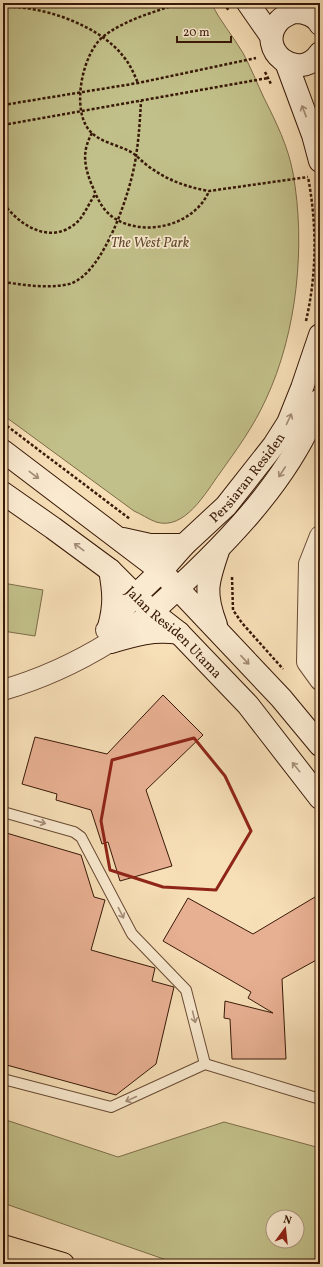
<svg xmlns="http://www.w3.org/2000/svg" width="323" height="1267" font-family="Vollkorn,serif">
	<style>
		.green { fill: #c2c08a; stroke: #7d6c48; fill-rule: evenodd }
		.building { fill: #e8b093; stroke: #381807 }
		.lines { fill: none; stroke-linecap: round; stroke-linejoin: round }
		.lane-casing { stroke: #684a33; stroke-width: 12 }
		.street-casing { stroke: #684a33; stroke-width: 22 }
		.secondary-casing { stroke: #381807; stroke-width: 24 }
		.highway-casing { stroke: #381807; stroke-width: 24 }
		.path { stroke: #381807; stroke-width: 2.5; stroke-dasharray: 3 2; stroke-linecap: butt }
		.lane { stroke: #faead0; stroke-width: 10 }
		.street { stroke: #faead0; stroke-width: 20 }
		.secondary { stroke: #faead0; stroke-width: 22 }
		.highway { stroke: #f7dfb7; stroke-width: 22 }
		.oneway { stroke: #a38c76 }
		.marked { fill: none; stroke: #8f2418; stroke-width: 3; stroke-linejoin: round }
		.labels { text-anchor: middle; stroke-width: 3.5; stroke-linejoin: round; paint-order: stroke }
		.park-label { font-size: 14px; font-style: italic; fill: #614a2e; stroke: #faead0 }
		.street-label { font-size: 14px; fill: #381807; stroke: #faead0 }
	</style>
	<rect width="100%" height="100%" fill="#f7dfb7"/>
	<filter id="stains"><feTurbulence type="fractalNoise" baseFrequency=".005" numOctaves="4"/><feColorMatrix values="0 0 0 0 .2 0 0 0 0 .09 0 0 0 0 .02 0 0 0 .5 -.17"/></filter>
	<radialGradient id="worn" r=".72"><stop offset=".6" stop-color="#630" stop-opacity="0"/><stop offset="1" stop-color="#630" stop-opacity=".3"/></radialGradient>
	<g class="green">
		<path d="M3 3H211C220 21 233 36 243 53 251 68 257 83 264 98 276 122 288 146 293 173 306 245 297 333 266 399 254 426 237 449 220 473 206 492 185 531 156 522 148 519 141 514 134 511L3 415Z"/>
		<path d="M3 583 43 590 35 636 3 631Z"/>
		<path d="M3 1119 118 1157 224 1122 320 1148V1264H178L3 1203ZM273 1217H297V1241H273Z"/>
	</g>
	<g class="building">
		<path d="M163 695 203 735 146 790 172 866 120 881 108 842 102 844 91 810 56 800 57 794 22 784 35 737 107 754Z"/>
		<path d="M3 832 81 855 94 897 105 900 91 950 155 968 152 981 174 987 156 1064 116 1095 3 1064Z"/>
		<path d="M320 894V958L282 979 286 1059H232L230 1019 224 1018 225 1001 273 1013 248 998 251 992 163 941 188 898 253 934Z"/>
	</g>
	<g class="lines">
		<defs>
			<g id="lane">
				<path d="M3 812 74 832 81 837 132 934 186 990 205 1064 111 1107 3 1079"/>
				<path d="M205 1064 320 1099"/>
			</g>
			<g id="street">
				<path d="M320 536 309 564 307 662 320 680"/>
				<path d="M106 630 136 595"/>
				<path d="M3 690C41 679 76 663 110 642 124 633 138 622 152 612"/>
			</g>
			<g id="secondary">
				<path d="M248 3 271 36"/>
				<path d="M320 24C316 16 305 12 296 12 290 13 282 17 278 22 255 50 299 84 320 53"/>
				<path d="M286 62 313 135 320 161"/>
				<path d="M3 451 161 571 281 698 320 745"/>
				<path id="s1" d="M3 493 53 528 110 570 152 612 179 633 248 705 320 798"/>
				<path d="M123 539 150 545H184"/>
				<path id="s2" d="M136 595 161 571 184 545 226 506 274 445 288 423 302 388 320 335"/>
				<path d="M152 612C215 555 291 482 320 400"/>
				<path d="M216 625C204 593 207 583 218 551"/>
				<path d="M109 627C115 605 114 592 110 570"/>
				<path d="M111 642C134 635 154 629 179 633"/>
			</g>
			<path id="highway" d="M3 1246 63 1264"/>
		</defs>
		<use href="#lane" class="lane-casing"/>
		<use href="#street" class="street-casing"/>
		<use href="#secondary" class="secondary-casing"/>
		<use href="#highway" class="highway-casing"/>
		<g class="path">
			<path d="M179 3C153 13 126 19 104 36 82 52 69 115 93 134 102 142 117 145 129 151 136 154 141 161 148 166 167 180 186 187 209 191L308 177"/>
			<path d="M224 3 229 11"/>
			<path d="M3 7C41 5 99 25 123 56 130 64 134 74 138 83"/>
			<path d="M265 72 271 84"/>
			<path d="M3 105 138 83 256 58"/>
			<path d="M3 125 268 78"/>
			<path d="M92 133C82 151 84 165 91 183 97 197 101 209 114 218 145 238 195 225 209 191"/>
			<path d="M3 203 7 208 3 217"/>
			<path d="M7 208C24 228 51 243 75 224 84 217 88 204 95 195"/>
			<path d="M3 282C25 285 48 289 69 284 104 275 132 188 136 156 139 137 140 119 141 101"/>
			<path d="M306 321C317 273 317 225 308 177"/>
			<path d="M3 423 130 519"/>
			<path d="M232 577 233 610 242 623 283 669"/>
		</g>
		<use href="#lane" class="lane"/>
		<use href="#street" class="street"/>
		<use href="#secondary" class="secondary"/>
		<use href="#highway" class="highway"/>
	</g>
	<defs><path id="oneway-shaft" d="M-6 0H5M1.5-3L5.5 0L1.5 3" fill="none" stroke-width="1.6" stroke-linecap="round" stroke-linejoin="round"/></defs>
	<g class="oneway">
		<use href="#oneway-shaft" transform="translate(304 111) rotate(-111)"/>
		<use href="#oneway-shaft" transform="translate(289 419) rotate(-65)"/>
		<use href="#oneway-shaft" transform="translate(282 472) rotate(123)"/>
		<use href="#oneway-shaft" transform="translate(34 475) rotate(37)"/>
		<use href="#oneway-shaft" transform="translate(79 547) rotate(-143)"/>
		<use href="#oneway-shaft" transform="translate(245 660) rotate(47)"/>
		<use href="#oneway-shaft" transform="translate(296 767) rotate(-129)"/>
		<use href="#oneway-shaft" transform="translate(40 822) rotate(16)"/>
		<use href="#oneway-shaft" transform="translate(121 913) rotate(63)"/>
		<use href="#oneway-shaft" transform="translate(194 1017) rotate(76)"/>
		<use href="#oneway-shaft" transform="translate(131 1099) rotate(155)"/>
	</g>
	<path class="marked" d="M194 738 225 776 251 831 216 890 163 887 110 870 101 821 112 760Z"/>
	<g class="labels">
		<g class="park-label">
			<text x="150" y="247">The West Park</text>
		</g>
		<g class="street-label">
			<text dy="5" stroke="none"><textPath href="#s2" startOffset="162">Persiaran Residen</textPath></text>
			<text dy="5" stroke="none"><textPath href="#s1" startOffset="221">Jalan Residen Utama</textPath></text>
		</g>
	</g>
	<rect width="323" height="1267" fill="none" stroke="#f7dfb7" stroke-width="16"/>
	<rect x="4" y="4" width="315" height="1259" fill="none" stroke="#381807" stroke-width="2"/>
	<rect x="8" y="8" width="307" height="1251" fill="none" stroke="#381807"/>
	<g transform="translate(285 1229) rotate(15)"><circle r="19" fill="#faead0" stroke="#ac9680"/>
	<path d="M0-3L7 15L0 10L-7 15Z" fill="#8f2418"/>
	<text y="-6" font-size="11" font-weight="bold" text-anchor="middle" fill="#381807">N</text>
	</g>
	<path d="M177 36v6h54v-6" fill="none" stroke="#381807" stroke-width="2"/>
	<text x="183" y="36" font-size="12" fill="#381807" stroke="#faead0" stroke-width="3" paint-order="stroke">20 m</text>
	<rect width="100%" height="100%" filter="url(#stains)"/>
	<rect width="100%" height="100%" fill="url(#worn)"/>
</svg>
